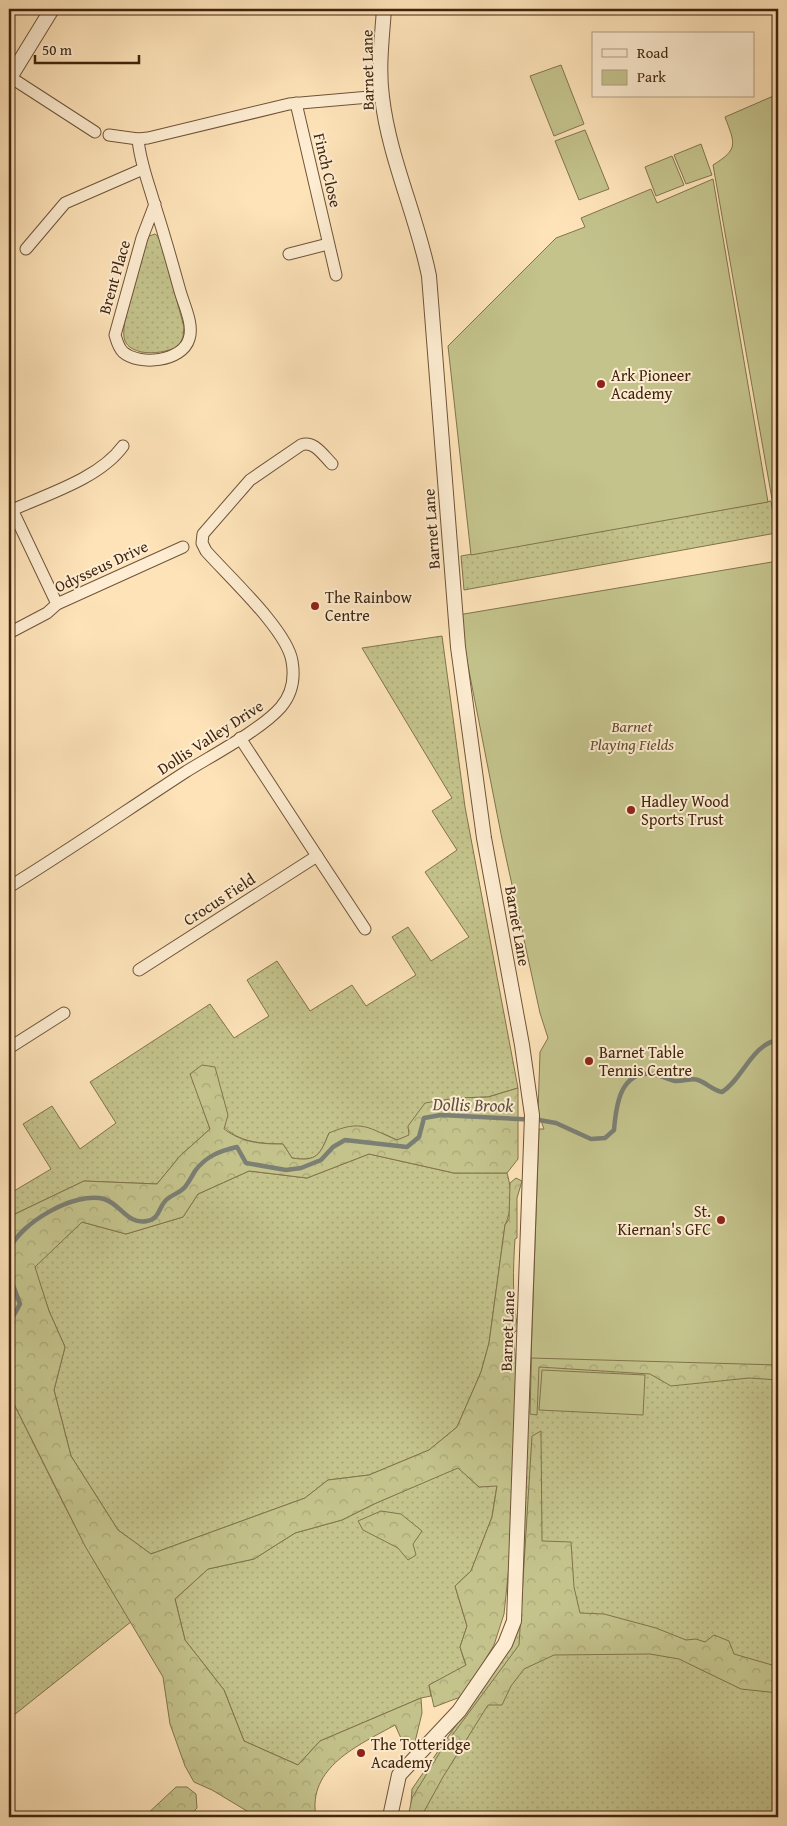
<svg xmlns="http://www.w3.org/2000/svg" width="787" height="1826" font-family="'Gentium Book Plus',serif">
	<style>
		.grass { fill: url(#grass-dots); stroke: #82744c }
		.forest { fill: url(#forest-crowns); stroke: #82744c }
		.green { fill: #c4c38c; stroke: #82744c }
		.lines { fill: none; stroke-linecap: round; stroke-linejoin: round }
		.stream { stroke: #7b7f74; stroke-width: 4.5 }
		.minor-casing { stroke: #6f5438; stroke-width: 13 }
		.tertiary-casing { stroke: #6f5438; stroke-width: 16 }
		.minor { stroke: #feedd2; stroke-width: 11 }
		.tertiary { stroke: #feedd2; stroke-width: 14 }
		.poi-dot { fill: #8f2418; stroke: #feedd2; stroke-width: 2 }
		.labels { text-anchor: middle; stroke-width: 4; stroke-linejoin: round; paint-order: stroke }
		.street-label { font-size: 16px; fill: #3f240d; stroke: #feedd2 }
		.poi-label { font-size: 16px; fill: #3f240d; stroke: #feedd2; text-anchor: start }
		.park-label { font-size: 16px; font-style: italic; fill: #604c2d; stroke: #feedd2 }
		.water-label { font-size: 18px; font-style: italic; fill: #5d5240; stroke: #feedd2 }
	</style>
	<defs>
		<pattern id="grass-dots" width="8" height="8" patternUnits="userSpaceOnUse" patternTransform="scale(1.25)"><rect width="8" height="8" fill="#c4c38c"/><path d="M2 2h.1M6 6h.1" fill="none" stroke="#a9a778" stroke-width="1.8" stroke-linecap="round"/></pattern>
		<pattern id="forest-crowns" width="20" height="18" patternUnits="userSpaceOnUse" patternTransform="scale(1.25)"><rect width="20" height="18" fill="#c4c38c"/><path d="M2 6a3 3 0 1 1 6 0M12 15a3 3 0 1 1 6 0" fill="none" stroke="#a9a778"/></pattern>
	</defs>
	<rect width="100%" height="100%" fill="#fee3b9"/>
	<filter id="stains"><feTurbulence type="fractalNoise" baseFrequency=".004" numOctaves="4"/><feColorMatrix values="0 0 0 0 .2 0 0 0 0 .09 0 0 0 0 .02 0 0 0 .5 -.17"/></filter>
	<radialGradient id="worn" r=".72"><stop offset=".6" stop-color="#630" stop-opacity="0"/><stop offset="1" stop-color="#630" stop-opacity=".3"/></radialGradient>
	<g class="grass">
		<path d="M155 234 160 238 184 327 183 337 179 346C167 352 154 354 141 352 135 350 128 348 125 341 118 326 142 259 147 240L149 236Z"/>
		<path d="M771 501 776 533 464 590 461 556Z"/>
		<path d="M442 636 465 807 518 1088 488 1097 456 1098 409 1136 397 1140 384 1134 329 1133C320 1155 317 1162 292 1158L283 1144C220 1144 220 1122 191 1074L210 1129 180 1156 157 1184 84 1181 15 1214 9 1224V1185L14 1191 51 1169 23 1124 52 1106 80 1149 116 1123 90 1082 210 1004 234 1038 269 1016 247 980 277 961 310 1011 352 985 366 1006 416 975 392 937 408 927 431 961 469 937 425 872 457 850 432 811 452 798 362 648Z"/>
		<path d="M369 1154 454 1173H507C512 1188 512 1212 505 1225L489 1343 481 1372 457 1427 429 1450 369 1475 328 1480 305 1498 151 1554 118 1530 71 1456 54 1390 65 1347 49 1311 34 1267 82 1222 126 1234 183 1217 198 1194 249 1171 307 1178Z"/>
		<path d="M531 1358 778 1365V1817H410L412 1789 514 1641 520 1423Z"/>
		<path d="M9 1394C48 1471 83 1550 132 1621L9 1719Z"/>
		<path d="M458 1467 479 1487 497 1485 492 1517 471 1571 455 1586 467 1626 460 1647 466 1666 429 1685 431 1696 421 1698 320 1741 298 1765 244 1741 224 1690 185 1640 175 1599 208 1569 254 1559 295 1533 342 1520 374 1504Z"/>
	</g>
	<g class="forest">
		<path d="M202 1065 215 1067 228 1115 224 1129C243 1143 260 1144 283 1144L292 1158C317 1162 320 1155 329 1133 362 1119 368 1128 397 1140L409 1135 408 1126 425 1103 456 1098 488 1097 518 1088V1159L507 1173H454L369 1154 307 1178 249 1171 198 1194 183 1217 126 1234 82 1222 35 1267 49 1311 65 1347 54 1390 71 1456 118 1530 151 1554 305 1498 328 1480 369 1475 429 1450 457 1427 481 1372 489 1343 505 1225 509 1219 510 1183 516 1178 522 1181 517 1198V1238L515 1239C513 1269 512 1299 518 1329L513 1334 516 1364 511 1547 504 1614 494 1645 463 1696 434 1707 429 1685 466 1665 460 1647 467 1626 455 1586 471 1571 492 1517 497 1486 479 1487 458 1468 374 1504 342 1520 295 1533 254 1559 208 1569 175 1599 185 1640 224 1690 244 1741 298 1765 320 1741 421 1698 422 1713 414 1746 405 1747 395 1725C359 1745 307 1767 316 1817H257L212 1790 194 1782 185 1766 170 1724 163 1677 85 1546 9 1394V1224L15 1214 84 1181 157 1184 180 1156 210 1129 190 1074Z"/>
		<path d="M532 1334 778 1350V1380L749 1378 671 1386 650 1374 539 1367 537 1415 530 1414Z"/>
		<path d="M541 1431 542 1541 571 1542 574 1587 580 1613 604 1614 656 1628 686 1640 696 1639 705 1642 714 1635 729 1641 734 1654 772 1665 774 1673 778 1668V1693L741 1689 679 1659 650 1654 554 1655 524 1669 511 1686 502 1705H488L443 1777 421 1817H408L412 1798 442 1749 519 1645 532 1436Z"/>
		<path d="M381 1511 401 1514 422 1531 413 1544 416 1555 408 1560 398 1548 363 1530 358 1521Z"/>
		<path d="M176 1787H187L196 1794 197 1808 189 1817H144Z"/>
	</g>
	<g class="green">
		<path d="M561 65 584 124 554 136 530 76Z"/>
		<path d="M778 94V533L713 165C739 149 735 144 725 117Z"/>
		<path d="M585 130 609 189 579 200 555 141Z"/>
		<path d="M701 144 712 175 686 184 674 155Z"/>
		<path d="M672 156 684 185 656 196 645 167Z"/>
		<path d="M713 179 768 502 471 555 448 346 556 238 585 227 581 218 651 189 657 203Z"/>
		<path d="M778 561V1365L531 1358 539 1129H544L538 1113 540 1052 548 1038 540 1013 502 839 458 615Z"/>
		<path d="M542 1370 645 1375 643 1415 539 1410Z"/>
	</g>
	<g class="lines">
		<g class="stream">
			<path d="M9 1250C20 1223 75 1191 104 1199 121 1204 127 1225 147 1221 160 1219 158 1208 166 1200 171 1195 180 1193 185 1187 189 1182 192 1176 195 1171 206 1156 220 1151 237 1147L246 1163 286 1170 301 1168 321 1160 333 1147 345 1140 407 1147 419 1137 424 1118 441 1115 539 1120 556 1123 591 1139 605 1138 614 1130C616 1106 620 1070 653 1074 661 1075 668 1080 675 1081 683 1082 692 1077 698 1080 707 1083 712 1090 722 1092 742 1080 752 1044 778 1040"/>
			<path d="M9 1257 13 1285 20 1304 9 1324"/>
		</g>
		<defs>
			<g id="minor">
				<path d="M10 77 95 132"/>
				<path d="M296 103 336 275"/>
				<path d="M109 135 138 139 148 138 289 104 381 96"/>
				<path d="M138 139C140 163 149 184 155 206 164 234 172 262 180 291 184 305 194 325 189 339 182 362 139 366 123 352 118 347 117 341 115 335L142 238 155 204"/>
				<path d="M26 249 65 203 143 169"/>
				<path d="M289 254 328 244"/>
				<path d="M9 503 57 604"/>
				<path d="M12 510C48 494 100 478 123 446"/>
				<path d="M9 633 47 613 57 604 183 547"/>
				<path d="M317 856 365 929"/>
				<path d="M9 887C69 850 127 810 187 771 213 755 262 729 281 707 292 694 295 678 292 661 287 630 228 576 206 551L202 543 203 534 250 480 301 445C314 440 323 455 332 464"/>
				<path d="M139 970 317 856 240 738"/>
				<path d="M9 1048 64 1013"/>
			</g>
			<g id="tertiary">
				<path d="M384 9C382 38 378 68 382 97 389 158 417 216 429 276L458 647 484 838 522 1045 532 1115 514 1621 505 1644 459 1711 399 1775 390 1817"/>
				<path d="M9 79 52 9"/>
			</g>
		</defs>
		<use href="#minor" class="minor-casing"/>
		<use href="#tertiary" class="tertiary-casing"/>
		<use href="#minor" class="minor"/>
		<use href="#tertiary" class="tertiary"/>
	</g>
	<g class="poi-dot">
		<circle cx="601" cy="384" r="5"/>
		<circle cx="315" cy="606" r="5"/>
		<circle cx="631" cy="810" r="5"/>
		<circle cx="589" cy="1061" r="5"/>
		<circle cx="721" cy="1220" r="5"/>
		<circle cx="361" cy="1753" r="5"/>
	</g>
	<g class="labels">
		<g class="street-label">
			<text transform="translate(367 70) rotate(-91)" y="6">Barnet Lane</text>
			<text transform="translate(328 170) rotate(77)" y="6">Finch Close</text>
			<text transform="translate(114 277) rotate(-74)" y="6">Brent Place</text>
			<text transform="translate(431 529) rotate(-94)" y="6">Barnet Lane</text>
			<text transform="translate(101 566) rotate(-25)" y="6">Odysseus Drive</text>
			<text transform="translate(210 737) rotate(-33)" y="6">Dollis Valley Drive</text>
			<text transform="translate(219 899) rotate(-33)" y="6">Crocus Field</text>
			<text transform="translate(518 926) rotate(80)" y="6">Barnet Lane</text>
			<text transform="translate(507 1331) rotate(-88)" y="6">Barnet Lane</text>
		</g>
		<g class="poi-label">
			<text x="611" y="381">Ark Pioneer<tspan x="611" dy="18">Academy</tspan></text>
			<text x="325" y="603">The Rainbow<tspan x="325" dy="18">Centre</tspan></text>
			<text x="641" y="807">Hadley Wood<tspan x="641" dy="18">Sports Trust</tspan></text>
			<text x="599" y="1058">Barnet Table<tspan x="599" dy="18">Tennis Centre</tspan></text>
			<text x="711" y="1217" text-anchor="end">St.<tspan x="711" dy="18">Kiernan's GFC</tspan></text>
			<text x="371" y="1750">The Totteridge<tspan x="371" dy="18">Academy</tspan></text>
		</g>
		<g class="park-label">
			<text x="632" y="732">Barnet<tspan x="632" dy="18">Playing Fields</tspan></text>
		</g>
		<g class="water-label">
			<text transform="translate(473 1105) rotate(1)" y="6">Dollis Brook</text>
		</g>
	</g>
	<rect width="787" height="1826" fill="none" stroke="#fee3b9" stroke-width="30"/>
	<rect x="10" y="10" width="767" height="1806" fill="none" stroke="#3f240d" stroke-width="2.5"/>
	<rect x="15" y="15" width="757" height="1796" fill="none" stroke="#3f240d"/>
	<rect x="592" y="32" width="162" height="65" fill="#feedd2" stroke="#b29d83"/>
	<rect x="602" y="49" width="25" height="8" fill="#feedd2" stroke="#b29d83"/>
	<text x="637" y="58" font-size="15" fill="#3f240d">Road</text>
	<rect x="602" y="70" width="25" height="15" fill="#c4c38c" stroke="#b29d83"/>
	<text x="637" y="82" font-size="15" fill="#3f240d">Park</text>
	<path d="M35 55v8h104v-8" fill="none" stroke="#3f240d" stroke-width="2.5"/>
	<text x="42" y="55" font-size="15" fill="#3f240d" stroke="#feedd2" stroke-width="4" paint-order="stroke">50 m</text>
	<rect width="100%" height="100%" filter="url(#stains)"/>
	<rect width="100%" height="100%" fill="url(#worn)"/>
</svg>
